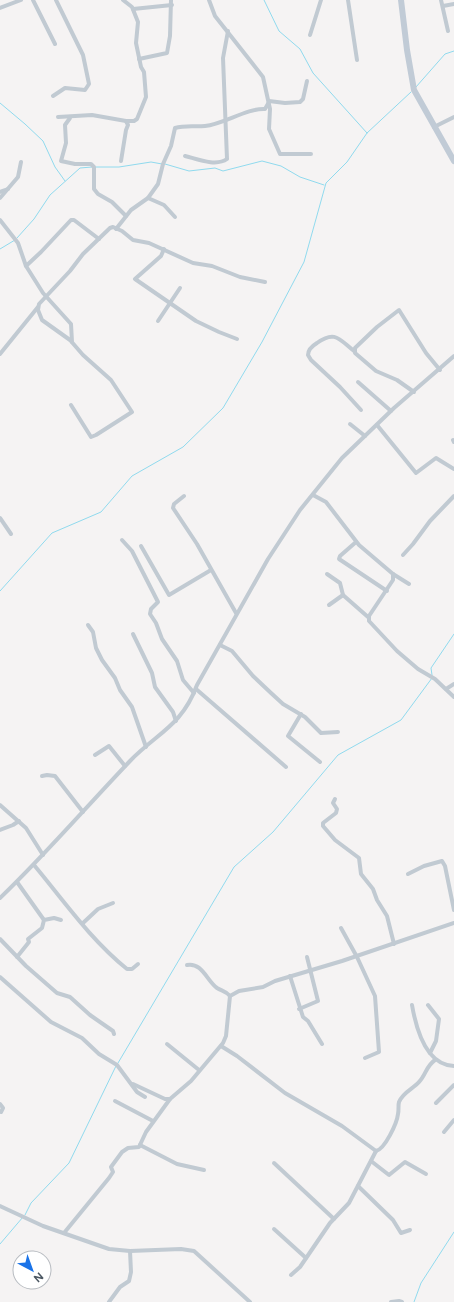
<svg xmlns="http://www.w3.org/2000/svg" width="454" height="1302" font-family="Figtree,sans-serif">
	<style>
		.lines { fill: none; stroke-linecap: round; stroke-linejoin: round }
		.stream { stroke: #90daee; stroke-width: 1 }
		.street { stroke: #c1cad2; stroke-width: 4 }
		.secondary { stroke: #c1cbd6; stroke-width: 6 }
	</style>
	<rect width="100%" height="100%" fill="#f5f3f3"/>
	<g class="lines">
		<g class="stream">
			<path d="M264 0 279 31 300 49 313 73 367 133"/>
			<path d="M416 87 445 54 454 51"/>
			<path d="M0 103 25 124 43 141 55 167 65 181"/>
			<path d="M165 164 189 171 215 168 223 171 262 161 281 166 300 177 324 185"/>
			<path d="M96 167H119L151 162 162 164"/>
			<path d="M17 238 34 219 50 195 80 168 92 167"/>
			<path d="M0 249 15 240"/>
			<path d="M0 591 52 533 101 512 132 476 183 447 223 408 262 342 304 262 326 183 347 162 367 133 411 92"/>
			<path d="M432 675 431 668 454 634"/>
			<path d="M118 1063 234 867 273 832 338 755 401 720 432 678"/>
			<path d="M25 1215 31 1203 69 1163 116 1066"/>
			<path d="M0 1244 23 1217"/>
			<path d="M414 1302 421 1283 454 1232"/>
		</g>
		<g class="street">
			<path d="M33 0 55 44"/>
			<path d="M209 0 215 16 263 77 270 109 269 129 280 154H311"/>
			<path d="M348 0 357 60"/>
			<path d="M441 0 448 31"/>
			<path d="M443 6 454 4"/>
			<path d="M0 8 21 0"/>
			<path d="M133 9 172 5"/>
			<path d="M310 35 321 0"/>
			<path d="M139 59 167 53 170 36 171 0"/>
			<path d="M53 96 65 88 85 90 89 84 83 55 56 0"/>
			<path d="M269 101 285 103 300 102 303 99 307 81"/>
			<path d="M58 117 92 115 126 121"/>
			<path d="M70 118 65 125 66 143 61 161 75 164H91L94 167V189L98 194 112 202 126 216"/>
			<path d="M434 127 454 117"/>
			<path d="M185 156C197 159 216 167 227 159L223 58 228 31"/>
			<path d="M121 161 126 130 128 125 126 121H134L137 119 146 97 144 72 141 67 136 43 138 22 132 7 123 0"/>
			<path d="M0 192 8 189"/>
			<path d="M0 198 18 177 21 162"/>
			<path d="M148 198 164 205 175 217"/>
			<path d="M0 220 18 243 26 266 43 293 71 324 72 342"/>
			<path d="M116 229 131 210 148 198 158 184 163 164 171 146 175 128C185 125 195 127 205 126 224 124 247 108 265 109L269 102"/>
			<path d="M164 249 161 256 135 279 196 321 219 332 237 339"/>
			<path d="M26 266 41 252 71 220H74L99 239"/>
			<path d="M158 321 180 288"/>
			<path d="M354 351C339 339 335 330 317 343 312 346 308 350 308 355L311 360 340 387 361 410"/>
			<path d="M0 354 38 307"/>
			<path d="M358 382 391 411"/>
			<path d="M414 392 397 380 376 371 355 353V348L377 327 399 310 426 353 440 370"/>
			<path d="M71 405 91 437 96 435 132 412 111 380 83 355 70 340 42 320 38 310 39 304 70 271 83 254 110 228 113 227 122 231 133 240 149 243 193 263 212 266 240 277 265 282"/>
			<path d="M350 424 365 436"/>
			<path d="M377 425 416 473 436 458 454 469"/>
			<path d="M453 440 454 442"/>
			<path d="M313 495 326 502 359 545 393 574 409 584"/>
			<path d="M184 496 174 504 173 508 197 544 236 613"/>
			<path d="M0 518 11 534"/>
			<path d="M122 540 132 551 158 602 151 609 150 614 156 623 162 639 177 661 183 680 194 693"/>
			<path d="M356 542 340 556 339 559 387 591"/>
			<path d="M141 546 169 595 211 570"/>
			<path d="M403 555 413 544 430 521 454 496"/>
			<path d="M327 574 340 583 343 595 368 617"/>
			<path d="M393 574V580L369 616V621L397 651 418 669 435 679 454 697"/>
			<path d="M329 605 343 595"/>
			<path d="M88 625 93 632 96 648 102 660 115 678 120 690 132 707 146 747"/>
			<path d="M133 634 152 673 155 687 173 712 176 721"/>
			<path d="M220 645 232 651 253 676 271 693 283 704 305 717 321 733 338 732"/>
			<path d="M196 689 286 767"/>
			<path d="M446 689 454 684"/>
			<path d="M301 714 288 736 320 762"/>
			<path d="M95 755 109 746 125 766"/>
			<path d="M42 776 47 775 55 776 83 812"/>
			<path d="M335 799 333 803 337 809 336 813 323 823V826L335 840 359 858 361 874 373 889 377 900 387 916 394 944"/>
			<path d="M0 805 26 828 43 855"/>
			<path d="M0 830 13 825 19 821"/>
			<path d="M34 865C64 901 90 939 127 969H132L138 964"/>
			<path d="M408 874 424 866 442 861 445 866 454 910"/>
			<path d="M17 882 44 920"/>
			<path d="M0 898C45 855 86 807 130 761 157 733 182 726 197 685L268 559 300 510 342 458 394 408 454 356"/>
			<path d="M83 923 98 909 113 903"/>
			<path d="M341 928 357 957 375 996 379 1052 365 1058"/>
			<path d="M0 939 26 966 57 993 70 997 90 1015 113 1031 114 1034"/>
			<path d="M17 957 29 942 28 939 42 928 44 920 54 918 61 920"/>
			<path d="M187 965C202 962 207 981 217 988 222 991 226 991 230 996"/>
			<path d="M290 976 303 1017 308 1021 322 1044"/>
			<path d="M0 977 51 1022 82 1038 99 1054 117 1065 137 1092 145 1097"/>
			<path d="M412 1005C416 1028 425 1065 454 1066"/>
			<path d="M428 1005 439 1019 436 1041 430 1053"/>
			<path d="M299 1009 318 1001 307 957"/>
			<path d="M167 1044 199 1070"/>
			<path d="M221 1046 237 1056 285 1093 342 1126 376 1151C385 1149 397 1123 398 1114 399 1110 398 1105 399 1102 403 1092 413 1089 419 1082 426 1075 426 1066 435 1060"/>
			<path d="M133 1084 165 1099H170"/>
			<path d="M115 1101 153 1121"/>
			<path d="M436 1103 454 1085"/>
			<path d="M0 1104 3 1108 1 1112"/>
			<path d="M444 1132 454 1120"/>
			<path d="M140 1145 177 1164 204 1170"/>
			<path d="M371 1161 389 1175 405 1162 426 1174"/>
			<path d="M274 1163 334 1219"/>
			<path d="M358 1186 393 1220 401 1233 410 1230"/>
			<path d="M0 1206 43 1226 109 1249 130 1251 181 1249 194 1251 250 1302"/>
			<path d="M274 1229 306 1258"/>
			<path d="M64 1233 109 1178 113 1172 111 1167 122 1152 128 1148 139 1147 146 1132 170 1099 191 1081 223 1043 226 1036 230 996 239 991 263 987 275 981 342 961 454 923"/>
			<path d="M291 1275 300 1267 330 1223 349 1203 376 1151"/>
			<path d="M109 1302 120 1287 129 1281 131 1272 130 1251"/>
			<path d="M391 1302 399 1301 402 1302"/>
		</g>
		<path class="secondary" d="M401 0 407 50 414 90 454 161"/>
	</g>
	<g transform="translate(32 1270) rotate(139)"><circle r="19" fill="#ffffff" stroke="#b7bbc0"/>
	<path d="M0-3L7 15L0 10L-7 15Z" fill="#1a73e8"/>
	<text y="-6" font-size="11" font-weight="bold" text-anchor="middle" fill="#4a5661">N</text>
	</g>
</svg>
